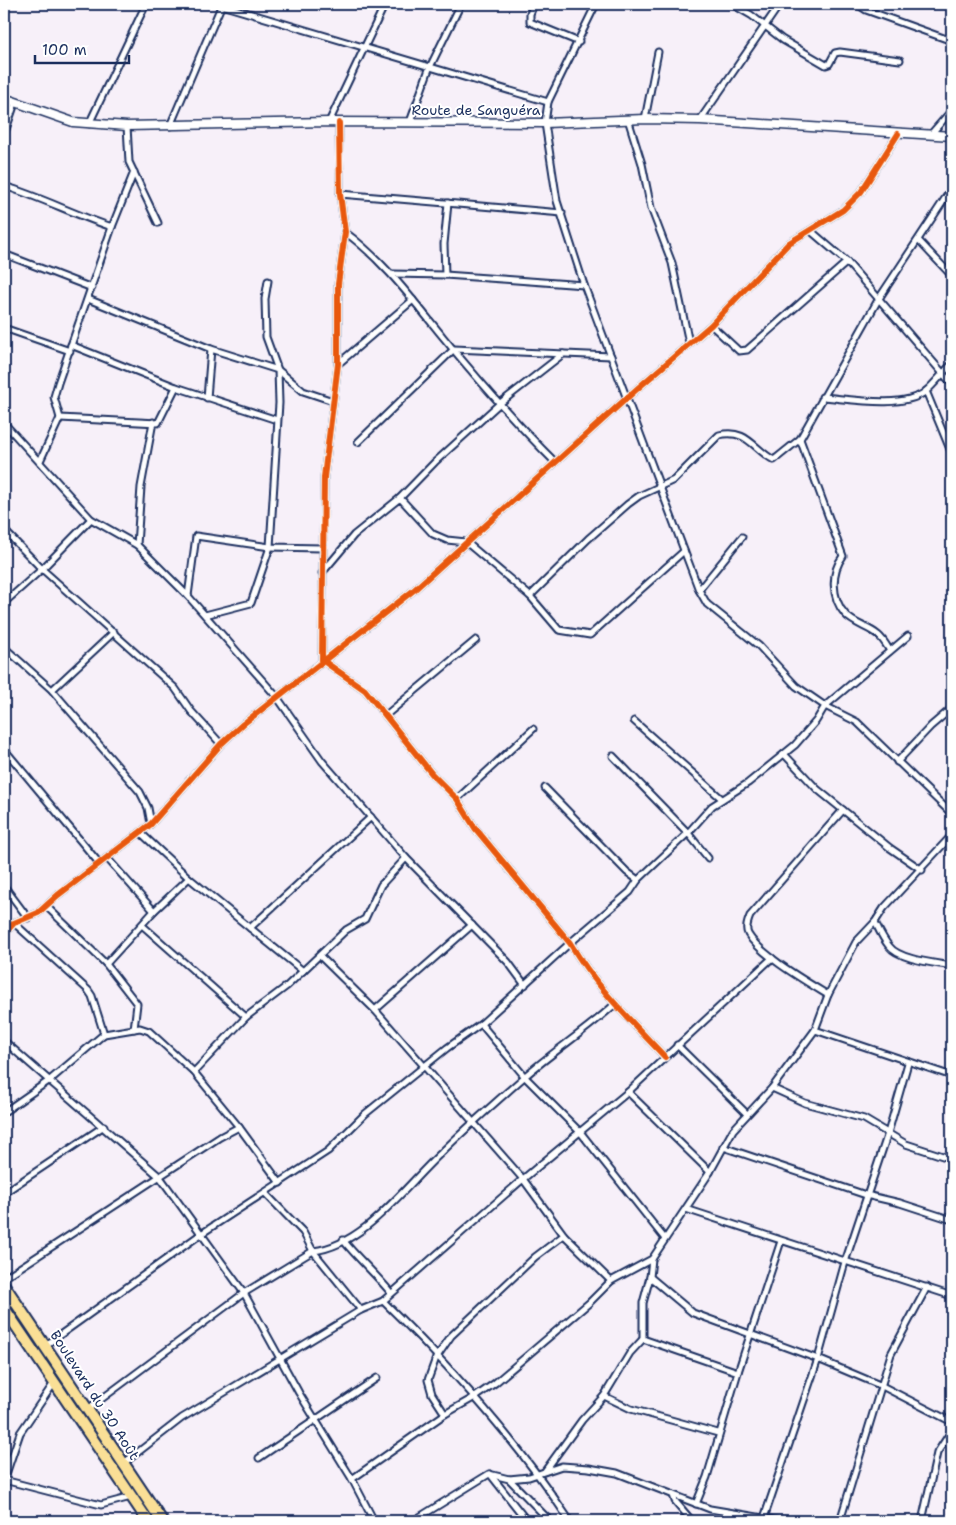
<svg xmlns="http://www.w3.org/2000/svg" width="956" height="1525" font-family="'Shantell Sans',sans-serif">
	<style>
		.lines { fill: none; stroke-linecap: round; stroke-linejoin: round }
		.street-casing { stroke: #1b2f5e; stroke-width: 9 }
		.secondary-casing { stroke: #1b2f5e; stroke-width: 11 }
		.highway-casing { stroke: #1b2f5e; stroke-width: 14 }
		.street { stroke: #fff; stroke-width: 5 }
		.secondary { stroke: #fff; stroke-width: 8 }
		.highway { stroke: #fadf96; stroke-width: 10 }
		.cycleway-casing { stroke: #fff; stroke-width: 9 }
		.cycleway { stroke: #e8590c; stroke-width: 6 }
		.labels { text-anchor: middle; stroke-width: 4; stroke-linejoin: round; paint-order: stroke }
		.street-label { font-size: 14px; fill: #1b2f5e; stroke: #fff }
	</style>
	<rect width="100%" height="100%" fill="#f7f0f9"/>
	<filter id="ink" filterUnits="userSpaceOnUse"><feTurbulence type="fractalNoise" baseFrequency=".02" numOctaves="2"/><feDisplacementMap in="SourceGraphic" scale="10" xChannelSelector="R" yChannelSelector="G"/><feConvolveMatrix kernelMatrix="1 2 1 2 8 2 1 2 1" color-interpolation-filters="sRGB"/></filter>
	<g filter="url(#ink)">
		<g class="lines">
			<defs>
				<g id="street">
					<path d="M218 4 548 102"/>
					<path d="M534 4 530 14V22L579 42"/>
					<path d="M596 4 548 102 545 123 557 201 584 285 699 590 707 604 759 646 796 686 825 706 857 722 952 814"/>
					<path d="M732 4 751 15 783 40 826 65 829 64 835 53 840 52 900 60"/>
					<path d="M857 4 866 10 952 41"/>
					<path d="M628 119 642 164 651 208 672 263 689 343"/>
					<path d="M645 119 658 52"/>
					<path d="M700 120 780 4"/>
					<path d="M329 122 385 4"/>
					<path d="M410 122 429 69 461 4"/>
					<path d="M339 123 340 194 345 232 338 284V364L324 477 322 660 365 690 432 774 457 799 475 828 570 943C595 986 631 1021 665 1057"/>
					<path d="M89 124 146 4"/>
					<path d="M127 126 129 162 158 223"/>
					<path d="M170 126 222 4"/>
					<path d="M931 134 952 110"/>
					<path d="M4 135 15 103"/>
					<path d="M4 186C41 197 75 215 112 227"/>
					<path d="M340 194 562 213"/>
					<path d="M811 231 847 262 952 384"/>
					<path d="M345 232C384 261 412 299 443 337 479 381 515 422 555 462"/>
					<path d="M919 241 952 276"/>
					<path d="M4 254 92 288"/>
					<path d="M393 274 445 275 584 285"/>
					<path d="M445 275 444 244 448 203"/>
					<path d="M88 299 211 349 278 370 303 391 333 401"/>
					<path d="M711 325 739 351 747 350 847 262"/>
					<path d="M4 328 70 351"/>
					<path d="M71 345 176 387 277 420"/>
					<path d="M338 364 413 300"/>
					<path d="M926 391 952 454"/>
					<path d="M822 397C850 399 902 409 925 392 935 384 943 372 952 364"/>
					<path d="M207 398 211 349"/>
					<path d="M60 418 158 423 176 387"/>
					<path d="M4 423 91 519 137 545 188 596 277 697 322 761 349 792 406 858 508 962 525 985"/>
					<path d="M800 439 843 556C831 572 831 598 845 614 853 624 869 627 878 635 883 639 887 646 890 651"/>
					<path d="M358 442 454 349 611 356"/>
					<path d="M40 461 60 418 54 397 58 383 112 227 134 172"/>
					<path d="M400 498 435 462 499 404 563 354"/>
					<path d="M4 530 42 569 175 688 191 711 221 744"/>
					<path d="M137 545 141 487 153 422"/>
					<path d="M322 573 354 535 400 498 433 534 447 540 466 542 530 596 559 630 590 635 684 551"/>
					<path d="M699 590 742 537"/>
					<path d="M188 596 196 536 270 547 322 548"/>
					<path d="M530 596 588 539 628 504 639 496 674 480 719 435C747 428 754 450 774 460L800 439 878 300 952 188"/>
					<path d="M4 603 42 569 91 519"/>
					<path d="M205 615 251 603 270 547 279 403 278 370 266 337 265 299 268 281"/>
					<path d="M4 647 52 690 140 792 148 808 151 824"/>
					<path d="M52 690 114 632"/>
					<path d="M386 715 476 640"/>
					<path d="M634 721 722 799"/>
					<path d="M4 749 99 863"/>
					<path d="M784 754 817 789 890 848 922 870"/>
					<path d="M897 762 931 726 952 708"/>
					<path d="M545 788 627 872 638 880"/>
					<path d="M457 799 533 729"/>
					<path d="M141 833 189 878 250 928 371 817"/>
					<path d="M107 858 154 911"/>
					<path d="M708 858 688 833 712 806 748 783 795 745 816 721 825 706 908 636"/>
					<path d="M4 886 28 918"/>
					<path d="M46 906 106 964 154 911 189 878"/>
					<path d="M875 922C879 930 883 939 889 946 899 960 936 963 952 966"/>
					<path d="M472 925 375 1010 523 1179 628 1092 772 958"/>
					<path d="M143 926 246 1017"/>
					<path d="M250 928 303 971"/>
					<path d="M4 934 14 923 38 913 58 895 151 824 221 744 243 724 414 590 638 388 711 325 789 243 843 210 861 192 898 134"/>
					<path d="M320 956 375 1010"/>
					<path d="M106 964 137 1004 134 1029"/>
					<path d="M828 995C807 982 760 955 748 934 745 928 748 921 750 916L843 810"/>
					<path d="M481 1024 525 1077 581 1133 665 1239"/>
					<path d="M815 1030 952 1076"/>
					<path d="M104 1034 140 1028 149 1031 194 1072"/>
					<path d="M4 1041 160 1177 244 1293 299 1393 352 1479 374 1521"/>
					<path d="M677 1045 747 1114"/>
					<path d="M772 1088 805 1103 864 1119 906 1144 952 1159"/>
					<path d="M628 1092 710 1172"/>
					<path d="M4 1112 50 1080 104 1034 92 996 88 990 14 923"/>
					<path d="M239 1127 194 1072 246 1017 287 986 346 930 365 919 381 885 406 858"/>
					<path d="M723 1147 866 1195 900 1203 952 1220"/>
					<path d="M4 1193 104 1126"/>
					<path d="M265 1193 303 1232 313 1251 361 1310"/>
					<path d="M686 1209 952 1296"/>
					<path d="M343 1240C358 1259 376 1274 391 1293"/>
					<path d="M652 1259 650 1277 693 1313 818 1359 882 1386 952 1422"/>
					<path d="M4 1278 220 1137 239 1127 280 1183"/>
					<path d="M383 1301C452 1368 517 1441 570 1521"/>
					<path d="M643 1339V1303L650 1277"/>
					<path d="M46 1345 201 1234 328 1151 365 1114 447 1048 481 1024 570 943 630 892 638 880 688 833 613 756"/>
					<path d="M604 1396 631 1409 718 1433"/>
					<path d="M88 1409 244 1293 313 1251C365 1245 405 1186 441 1153 467 1127 495 1103 523 1078 552 1052 586 1031 615 1004"/>
					<path d="M445 1414 432 1394 428 1380 436 1358 451 1336 535 1257 564 1235"/>
					<path d="M259 1458 377 1378"/>
					<path d="M124 1463 182 1418 361 1310 383 1301 523 1179 564 1235 611 1281"/>
					<path d="M545 1471 582 1420 604 1396 630 1353 643 1339 738 1372 781 1241"/>
					<path d="M490 1474 527 1521"/>
					<path d="M352 1479 445 1414 475 1397 495 1383 589 1303 611 1281 652 1259 710 1172 733 1130 772 1088 815 1030 828 995 856 942 875 922 884 908 952 835"/>
					<path d="M509 1479 550 1521"/>
					<path d="M4 1480 101 1505 131 1497"/>
					<path d="M4 1480 20 1433 54 1383"/>
					<path d="M673 1495 675 1501 692 1521"/>
					<path d="M696 1504 707 1477 738 1372"/>
					<path d="M764 1518 818 1359 845 1262 888 1133 908 1063"/>
					<path d="M413 1521 489 1474 509 1479 529 1477 562 1466 589 1468 617 1473 710 1509 781 1521"/>
					<path d="M840 1521 891 1354 927 1287"/>
					<path d="M922 1521 937 1453 952 1430"/>
				</g>
				<path id="secondary" d="M4 98 73 122 127 126 329 122 545 123 645 119 700 120 952 136"/>
				<g id="highway">
					<path d="M4 1285 162 1521"/>
					<path d="M4 1308 148 1521"/>
				</g>
			</defs>
			<use href="#street" class="street-casing"/>
			<use href="#secondary" class="secondary-casing"/>
			<use href="#highway" class="highway-casing"/>
			<use href="#street" class="street"/>
			<use href="#secondary" class="secondary"/>
			<use href="#highway" class="highway"/>
			<defs>
				<g id="cycleway">
					<path d="M339 123 340 194 345 232 338 284V364L324 477 322 660 365 690 432 774 457 799 475 828 570 943C595 986 631 1021 665 1057"/>
					<path d="M4 934 14 923 38 913 58 895 151 824 221 744 243 724 414 590 638 388 711 325 789 243 843 210 861 192 898 134"/>
				</g>
			</defs>
			<use href="#cycleway" class="cycleway-casing"/>
			<use href="#cycleway" class="cycleway"/>
		</g>
	</g>
	<g class="labels">
		<g class="street-label">
			<text x="476" y="115">Route de Sanguéra</text>
			<text transform="translate(95 1395) rotate(57)" y="5">Boulevard du 30 Août</text>
		</g>
	</g>
	<rect width="956" height="1525" fill="none" stroke="#fff" stroke-width="20"/>
	<rect x="10" y="10" width="936" height="1505" fill="none" stroke="#1b2f5e" stroke-width="2" filter="url(#ink)"/>
	<path d="M35 55v8h94v-8" fill="none" stroke="#1b2f5e" stroke-width="2.5"/>
	<text x="42" y="55" font-size="15" fill="#1b2f5e" stroke="#ffffff" stroke-width="4" paint-order="stroke">100 m</text>
</svg>
